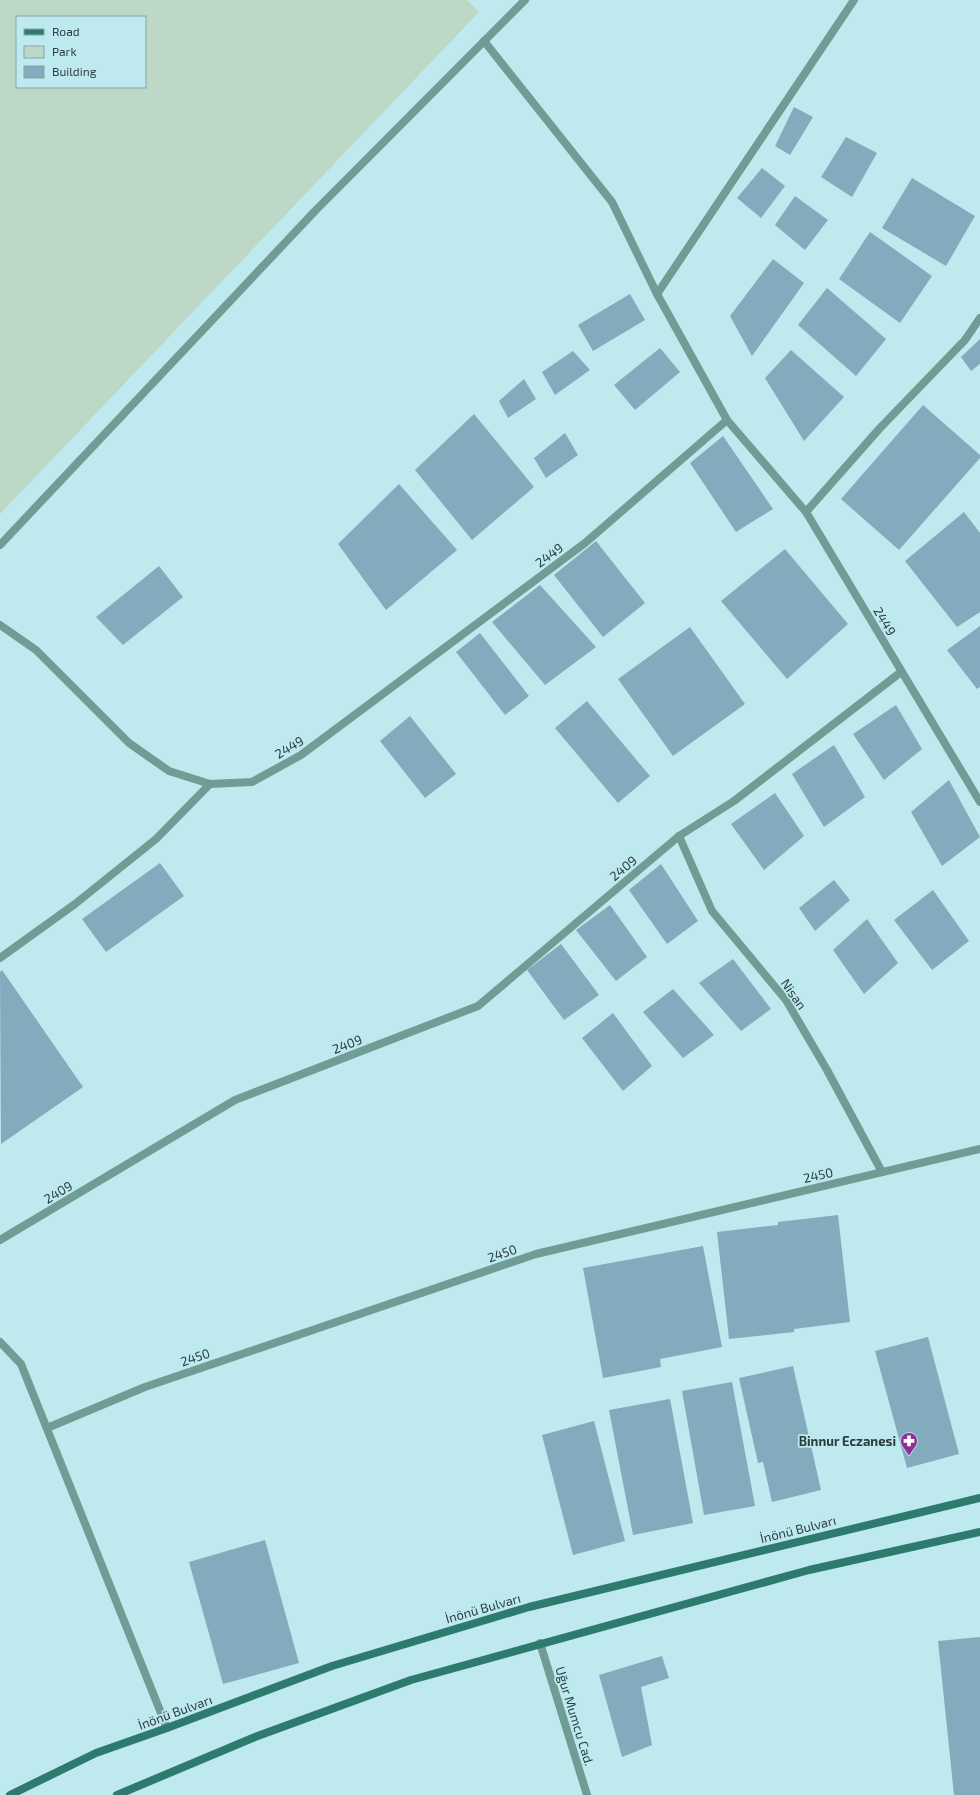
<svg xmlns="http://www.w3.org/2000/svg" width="980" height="1795" font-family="'Exo 2',sans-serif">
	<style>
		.green { fill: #bed8c8; fill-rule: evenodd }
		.building { fill: #83abbe }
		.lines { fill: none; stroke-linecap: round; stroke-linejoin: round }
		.street { stroke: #6f9c94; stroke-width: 8 }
		.secondary { stroke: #2f7a6f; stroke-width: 8 }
		.labels { text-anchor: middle; stroke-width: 3.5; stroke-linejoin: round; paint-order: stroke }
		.street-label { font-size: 13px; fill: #2c3e41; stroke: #bde9ef }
		.poi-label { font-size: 13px; font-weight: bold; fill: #2c3e41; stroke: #bde9ef; text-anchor: end }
	</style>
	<rect width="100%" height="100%" fill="#bde9ef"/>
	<path class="green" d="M0 0H467L479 12 0 514ZM17 17H145V87H17Z"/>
	<g class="building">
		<path d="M794 107 813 117 790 155 775 146Z"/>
		<path d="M846 137 877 153 852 197 821 177Z"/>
		<path d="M762 168 785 186 761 218 737 198Z"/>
		<path d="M912 178 975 216 946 266 882 228Z"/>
		<path d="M795 196 828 220 805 250 775 225Z"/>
		<path d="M870 232 932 276 900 323 839 279Z"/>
		<path d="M773 259 804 283 752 356 730 316Z"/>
		<path d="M827 288 886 339 856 376 798 325Z"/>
		<path d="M630 294 645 320 593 351 578 325Z"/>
		<path d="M980 339V364L971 371 961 357Z"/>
		<path d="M660 348 680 372 635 410 614 385Z"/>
		<path d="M791 350 844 397 804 441 765 378Z"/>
		<path d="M573 351 590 370 555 395 542 372Z"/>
		<path d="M524 379 536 399 508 418 499 401Z"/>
		<path d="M923 405 980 455V458L899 550 841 499Z"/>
		<path d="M474 414 534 487 472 540 415 470Z"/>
		<path d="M565 433 578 455 546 478 534 458Z"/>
		<path d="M723 436 773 509 736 532 690 463Z"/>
		<path d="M399 484 457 550 386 610 338 544Z"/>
		<path d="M964 512 980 533V612L957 627 905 561Z"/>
		<path d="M596 541 645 603 603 637 554 575Z"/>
		<path d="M785 549 848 624 787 679 721 601Z"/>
		<path d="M159 566 183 597 123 645 96 617Z"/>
		<path d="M540 585 596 647 545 685 492 622Z"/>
		<path d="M980 626V687L977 689 947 650Z"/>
		<path d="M690 627 745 704 673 756 618 679Z"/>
		<path d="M480 633 529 696 505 715 456 652Z"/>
		<path d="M587 701 650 776 618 803 555 728Z"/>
		<path d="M896 705 922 749 884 780 853 734Z"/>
		<path d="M410 716 456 774 425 798 380 741Z"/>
		<path d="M834 745 865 797 824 827 792 774Z"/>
		<path d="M949 780 980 837 942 866 911 812Z"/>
		<path d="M775 793 804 836 764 870 731 824Z"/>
		<path d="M160 863 184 896 106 952 82 919Z"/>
		<path d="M661 864 698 921 667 944 629 890Z"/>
		<path d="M834 880 850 900 815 931 799 908Z"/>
		<path d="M933 890 969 941 932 970 894 920Z"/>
		<path d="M610 905 647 957 616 981 576 930Z"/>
		<path d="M867 919 898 963 864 994 833 950Z"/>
		<path d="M561 944 599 995 564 1020 527 970Z"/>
		<path d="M733 959 771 1009 741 1031 699 983Z"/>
		<path d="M2 970 83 1087 1 1144 0 972Z"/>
		<path d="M673 989 714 1035 683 1058 643 1012Z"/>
		<path d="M613 1013 652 1066 623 1091 582 1038Z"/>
		<path d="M838 1215 850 1322 794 1329V1332L729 1339 717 1232 778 1225V1222Z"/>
		<path d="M703 1246 722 1347 660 1359 661 1367 603 1378 583 1268Z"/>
		<path d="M928 1337 959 1454 907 1468 875 1351Z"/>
		<path d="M793 1366 821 1490 772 1502 763 1462 758 1463 739 1378Z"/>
		<path d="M732 1382 755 1506 704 1515 682 1391Z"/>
		<path d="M670 1399 693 1523 633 1535 609 1410Z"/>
		<path d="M594 1421 625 1541 573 1555 542 1435Z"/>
		<path d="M265 1540 299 1663 223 1684 189 1562Z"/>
		<path d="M980 1637V1795H954L938 1641Z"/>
		<path d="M662 1656 669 1678 641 1687 652 1745 622 1757 599 1675Z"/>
	</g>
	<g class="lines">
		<g class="street">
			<path d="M484 41 612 202 657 294"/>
			<path d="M727 420 657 294 854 0"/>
			<path d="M806 512 880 428 965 340 980 318"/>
			<path d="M0 545 315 211 525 0"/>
			<path d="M0 625 36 650 129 743 169 771 210 784 252 782 301 755 585 543 727 420 806 512 980 802"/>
			<path d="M679 836 712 911 786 1000 827 1070 882 1172"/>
			<path d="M0 958 75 904 156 839 210 784"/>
			<path d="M0 1240 235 1100 478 1006 679 836 734 801 901 672"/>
			<path d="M0 1342 21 1364 167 1728"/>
			<path d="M47 1428 145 1387 536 1254 980 1149"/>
			<path d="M540 1643 587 1795"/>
		</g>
		<g class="secondary">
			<path d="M10 1795 96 1753 167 1728 332 1666 529 1607 980 1498"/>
			<path d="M117 1795 255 1737 411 1680 809 1570 980 1532"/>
		</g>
	</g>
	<defs>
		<symbol id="pharmacy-pin" viewBox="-11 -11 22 30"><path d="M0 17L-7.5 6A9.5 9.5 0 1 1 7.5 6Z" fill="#8e2d96" stroke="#bde9ef"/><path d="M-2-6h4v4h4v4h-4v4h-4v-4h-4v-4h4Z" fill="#fff"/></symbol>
	</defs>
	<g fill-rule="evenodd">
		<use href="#pharmacy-pin" x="899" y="1431" width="20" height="27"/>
	</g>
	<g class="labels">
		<g class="street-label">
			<text transform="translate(549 555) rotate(-37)" y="5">2449</text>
			<text transform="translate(885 621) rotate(59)" y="5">2449</text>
			<text transform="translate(289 747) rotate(-31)" y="5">2449</text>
			<text transform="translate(623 868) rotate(-40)" y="5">2409</text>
			<text transform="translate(794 994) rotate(55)" y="5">Nisan</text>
			<text transform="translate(347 1044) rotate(-21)" y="5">2409</text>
			<text transform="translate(818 1175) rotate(-13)" y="5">2450</text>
			<text transform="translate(58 1192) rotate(-31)" y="5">2409</text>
			<text transform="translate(502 1253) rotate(-19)" y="5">2450</text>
			<text transform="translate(195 1357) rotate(-19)" y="5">2450</text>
			<text transform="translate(798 1529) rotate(-14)" y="5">İnönü Bulvarı</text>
			<text transform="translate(483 1608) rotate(-16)" y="5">İnönü Bulvarı</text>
			<text transform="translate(175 1712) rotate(-20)" y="5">İnönü Bulvarı</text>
			<text transform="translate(575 1716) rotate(73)" y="5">Uğur Mumcu Cad.</text>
		</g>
		<g class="poi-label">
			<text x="896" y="1446">Binnur Eczanesi</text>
		</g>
	</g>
	<rect x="16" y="16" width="130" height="72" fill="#bde9ef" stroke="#83a5a9"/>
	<rect x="24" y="29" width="20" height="6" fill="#2f7a6f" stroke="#83a5a9"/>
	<text x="52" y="36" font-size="12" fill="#2c3e41">Road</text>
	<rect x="24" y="46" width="20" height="12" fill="#bed8c8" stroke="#83a5a9"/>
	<text x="52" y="56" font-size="12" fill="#2c3e41">Park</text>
	<rect x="24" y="66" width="20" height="12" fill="#83abbe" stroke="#83a5a9"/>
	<text x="52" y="76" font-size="12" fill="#2c3e41">Building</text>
</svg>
